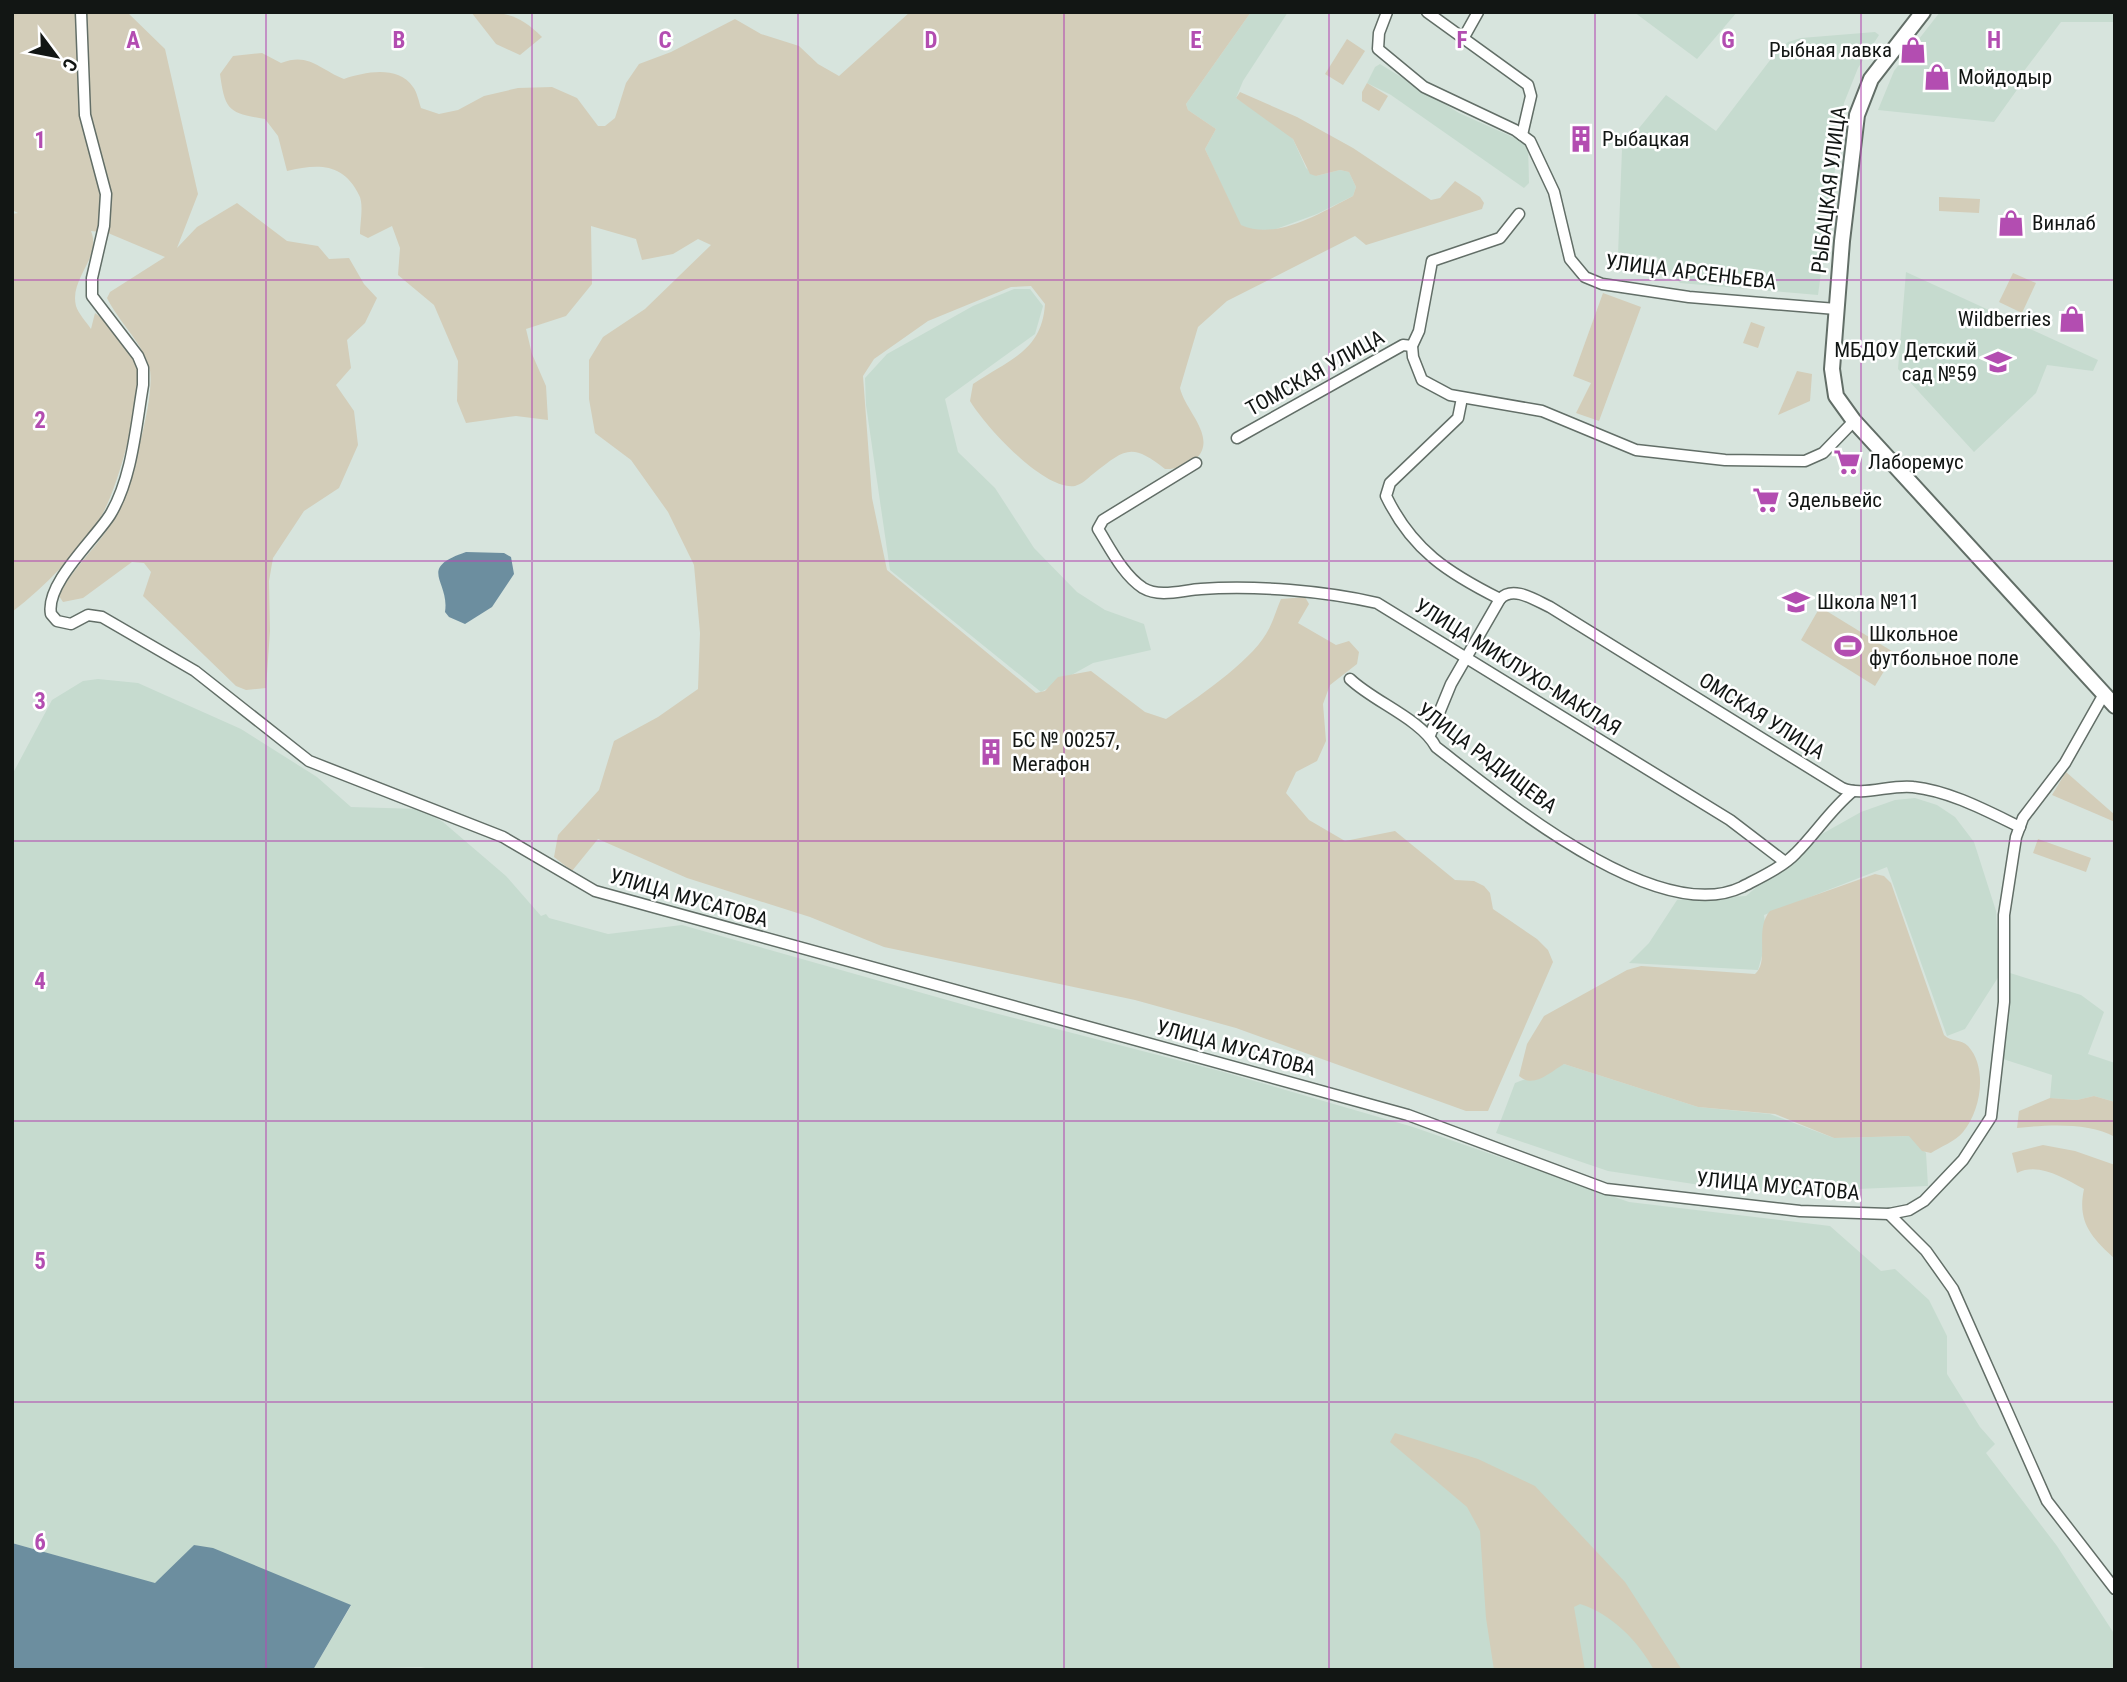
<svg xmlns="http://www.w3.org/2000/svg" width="2127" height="1682" font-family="'Roboto Condensed',sans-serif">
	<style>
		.built { fill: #c6dbcf }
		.green { fill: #d3cdb9 }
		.water { fill: #6c8e9f }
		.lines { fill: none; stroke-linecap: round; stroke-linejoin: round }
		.minor-casing { stroke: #626e67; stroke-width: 13 }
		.secondary-casing { stroke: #626e67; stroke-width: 18 }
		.minor { stroke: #fff; stroke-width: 10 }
		.secondary { stroke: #fff; stroke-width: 14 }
		.grid { fill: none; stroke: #b34db1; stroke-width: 2; stroke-opacity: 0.55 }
		.labels { text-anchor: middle; stroke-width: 5; stroke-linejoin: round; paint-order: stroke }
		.poi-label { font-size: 21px; fill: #121614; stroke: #fff; text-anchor: start }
		.street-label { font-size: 21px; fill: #121614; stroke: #fff }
		.grid-label { font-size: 23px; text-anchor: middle; font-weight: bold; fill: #b34db1; stroke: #fff; stroke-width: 5; stroke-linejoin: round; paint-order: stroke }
	</style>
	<rect width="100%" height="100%" fill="#d7e4dd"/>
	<g class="built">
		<path d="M1251 12H1288L1243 81 1236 98 1285 130 1293 139 1306 168 1316 176 1340 170 1349 172 1356 187 1353 196 1317 214 1268 232 1254 231 1240 225 1205 149 1216 129 1188 110 1186 104Z"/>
		<path d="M1634 12H1737L1697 59Z"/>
		<path d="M1940 12H2115V22H2061L2024 71 2019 87 1994 122 1878 110 1894 71Z"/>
		<path d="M1875 32 1879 35 1858 68 1844 103 1818 295 1680 283 1656 256 1618 255 1622 149 1666 95 1716 131 1774 55 1788 42 1801 38Z"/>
		<path d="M1380 64 1459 113 1528 144 1529 183 1524 188 1391 95 1367 83 1375 67Z"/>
		<path d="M1906 272 2098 360 2093 371 2047 365 2036 393 1974 452 1898 369Z"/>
		<path d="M1014 289H1030L1043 306 1035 334 945 399 958 452 995 488 1034 548 1077 592 1105 610 1144 624 1151 650 1093 663 1041 692 890 570 866 405 865 378 887 354 973 306Z"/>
		<path d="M98 679 138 683 241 729 317 777 351 807 420 809 443 822 506 876 541 916 546 914 549 918 608 934 682 925 979 1009 1220 1071 1413 1127 1629 1202 1830 1226 1881 1271 1895 1269 1929 1300 1947 1336V1374L1980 1427 1995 1444 1986 1453 2057 1546 2115 1635V1670H434L421 1667 313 1670 351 1606 194 1545 156 1584 12 1543V775L52 700 83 681Z"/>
		<path d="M1915 798 1937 805 1955 817 1974 842 1996 911 1999 976 1965 1029 1947 1036 1887 867 1764 915 1767 938 1758 970 1629 963 1649 943 1677 900 1746 896 1813 839 1861 812 1895 800Z"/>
		<path d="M2010 973 2081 995 2104 1012 2088 1054 2115 1063V1102L2094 1096 2077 1100 2050 1098 2052 1075 2003 1059Z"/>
		<path d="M1564 1064 1698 1107 1770 1114 1834 1138 1910 1136 1926 1153 1928 1186 1787 1192 1720 1188 1608 1171 1496 1133 1515 1083Z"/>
	</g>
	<g class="green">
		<path d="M12 12H127L165 49 198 194 177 248 197 227 237 203 287 241 318 246 329 259 349 258 364 284 377 298 365 323 347 340 351 368 336 385 354 411 358 445 339 488 304 511 273 558 269 581 270 631 266 688 246 690 236 686 143 596 151 572 144 563 132 562 83 598 63 602 59 596C72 568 97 548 112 522 127 496 158 393 149 366 140 340 119 322 107 298L110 292 165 257 108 233 91 231C102 258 69 278 76 306 78 313 87 323 91 329L95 313C112 325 135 350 138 373 141 402 117 493 100 518 76 554 47 585 12 612V214L18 213 12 210Z"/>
		<path d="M471 12C504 12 518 13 542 37L520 55 496 44Z"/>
		<path d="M910 12H1251L1186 104 1188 110 1216 129 1205 149 1241 225C1277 241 1320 213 1353 196L1356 187 1349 172 1340 170 1316 176 1310 174 1293 139 1236 98 1240 92 1297 117 1353 148 1431 200 1440 198 1455 181 1480 197 1484 203 1482 209 1366 245 1355 236 1227 301 1198 327 1180 388C1185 411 1218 437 1196 459 1187 467 1177 469 1165 469 1131 442 1125 449 1093 474 1087 479 1082 484 1075 486 1044 491 985 426 970 401L973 384C1009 360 1042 351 1045 304L1031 286 1011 287 928 321 874 359 863 376 872 498 887 570 1036 693 1045 691 1058 677 1091 671 1145 712 1166 719C1193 701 1250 662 1266 634 1273 623 1276 610 1281 599L1305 597 1309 604 1298 623 1336 645 1349 641 1359 652 1357 664 1330 685 1323 704 1326 741 1317 761 1296 772 1286 793 1309 820 1345 841 1395 831 1455 880 1474 881 1484 886 1490 893 1493 909 1537 939 1548 950 1553 962 1488 1111H1466L1236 1028 1135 1000 884 947 810 917 687 878 598 839 572 871 554 857 558 835 599 790 614 741 658 717 698 689 700 633 694 565 668 512 631 460 595 433 589 399V360L603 337 645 309 711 245 698 239 673 254 642 260 636 239 591 226 592 284 566 316 526 329 532 354 546 386 548 420 516 416 466 423 457 401 458 361 434 305 398 275 400 248 392 226 368 238 360 234C360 223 364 204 359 195 343 162 317 164 287 171L278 136 265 119C229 113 225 111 220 74L233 56 262 53 281 63C309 52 319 69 344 79 365 72 398 65 413 87 417 92 419 102 421 108L439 114 458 110 484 96 518 88 552 87 577 98 598 126H605L615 118 626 83 639 64 671 52 735 19 761 34 799 46 818 64 839 76Z"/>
		<path d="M1347 39 1365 51 1343 85 1325 74Z"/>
		<path d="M1367 83 1388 96 1379 111 1362 101V92Z"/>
		<path d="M1939 197 1980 199 1979 213 1939 211Z"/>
		<path d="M2013 273 2036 283 2022 313 1999 302Z"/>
		<path d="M1603 293 1641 307 1599 421 1576 413 1591 383 1573 376Z"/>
		<path d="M1751 322 1765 327 1758 348 1743 343Z"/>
		<path d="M1797 371 1812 374 1810 401 1778 415Z"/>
		<path d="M1820 607 1895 653 1875 686 1801 640Z"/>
		<path d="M2066 772 2115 815V822L2052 795Z"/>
		<path d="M2038 839 2091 858 2086 872 2033 853Z"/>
		<path d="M1875 874 1884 876 1891 883 1944 1035C1951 1042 1961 1039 1968 1046 1988 1068 1981 1110 1963 1132 1956 1141 1940 1147 1931 1153L1922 1151 1909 1136 1834 1138 1775 1114 1698 1107 1564 1064C1550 1072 1534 1089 1519 1076L1527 1044 1544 1016 1627 970 1641 966 1755 974C1770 961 1754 929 1770 911Z"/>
		<path d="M2094 1096 2115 1102V1137C2089 1122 2046 1125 2017 1128L2019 1111 2050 1098 2077 1100Z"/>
		<path d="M2043 1145 2075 1151 2115 1165V1259C2091 1237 2077 1222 2084 1189 2063 1178 2039 1162 2017 1173L2012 1153Z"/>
		<path d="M1395 1433 1478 1459 1535 1486 1625 1582 1682 1670H1654C1638 1641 1612 1614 1580 1604L1574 1607 1585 1670H1494L1486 1618 1480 1531 1467 1507 1390 1442Z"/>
	</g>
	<g class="water">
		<path d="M466 552 504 553 511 557 514 574 492 607 465 624 449 617 445 612C450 580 416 569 466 552Z"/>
		<path d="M12 1543 155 1583 194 1545 213 1548 351 1605 313 1670H12Z"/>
	</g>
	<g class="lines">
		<defs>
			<g id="minor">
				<path d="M81 12 85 115 106 194 104 226 92 278V296L138 356 143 368V385C136 426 132 479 110 515 94 540 45 584 51 614L57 621 71 624 88 615 102 617 195 671 309 761 503 837 595 891 1408 1115 1606 1189 1800 1211 1889 1214 1909 1210 1924 1201 1963 1160 1991 1117 2004 1002V915L2016 837 2023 818 2065 763 2104 694"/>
				<path d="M1387 12 1379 33 1378 49 1424 87 1515 130 1530 141 1554 192 1570 259 1585 277 1602 284 1689 297 1836 309"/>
				<path d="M1427 12 1528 85 1531 96 1522 135"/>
				<path d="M1464 37 1478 12"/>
				<path d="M1519 214 1500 238 1432 261 1419 331 1412 346 1413 357 1422 380 1450 395 1542 411 1636 450 1725 460 1805 461 1823 453 1854 421"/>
				<path d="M1462 398 1458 418 1390 483 1386 496C1412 550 1448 573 1500 599"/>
				<path d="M1237 438 1403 345 1412 346"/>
				<path d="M1196 463 1103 520 1098 529C1110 548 1123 575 1143 588 1160 598 1183 590 1201 589 1255 585 1325 591 1377 603L1730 820 1785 862"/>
				<path d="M1350 679C1374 702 1421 719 1436 747 1501 797 1657 928 1742 887 1759 878 1783 867 1796 853 1816 833 1831 809 1853 791"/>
				<path d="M1430 735 1451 684 1500 599C1513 585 1535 600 1550 607L1842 788C1862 797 1891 784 1913 787 1950 791 1987 811 2020 827"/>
				<path d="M1889 1214 1926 1251 1953 1289 2047 1501 2115 1589"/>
			</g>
			<path id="secondary" d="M1923 12 1871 79 1857 115 1842 241 1832 369 1836 396 1854 421 2115 706"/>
		</defs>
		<use href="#minor" class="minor-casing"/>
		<use href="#secondary" class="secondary-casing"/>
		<use href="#minor" class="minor"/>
		<use href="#secondary" class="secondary"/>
	</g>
	<path class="grid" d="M266 12V1670M532 12V1670M798 12V1670M1064 12V1670M1329 12V1670M1595 12V1670M1861 12V1670M12 280H2115M12 561H2115M12 841H2115M12 1121H2115M12 1402H2115"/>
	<defs>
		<symbol id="shop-bare" viewBox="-9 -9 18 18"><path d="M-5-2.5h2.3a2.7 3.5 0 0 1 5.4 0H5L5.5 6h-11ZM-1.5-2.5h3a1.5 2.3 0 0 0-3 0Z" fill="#b34db1" stroke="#fff" stroke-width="2.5" paint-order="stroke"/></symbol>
		<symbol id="building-bare" viewBox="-9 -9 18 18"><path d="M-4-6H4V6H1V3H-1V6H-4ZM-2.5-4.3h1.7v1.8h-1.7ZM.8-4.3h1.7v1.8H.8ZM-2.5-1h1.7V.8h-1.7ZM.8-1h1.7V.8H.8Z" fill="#b34db1" stroke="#fff" stroke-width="2.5" paint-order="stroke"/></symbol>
		<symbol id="school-bare" viewBox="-9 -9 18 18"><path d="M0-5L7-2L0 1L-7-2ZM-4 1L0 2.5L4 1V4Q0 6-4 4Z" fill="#b34db1" stroke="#fff" stroke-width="2.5" paint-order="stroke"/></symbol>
		<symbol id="supermarket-bare" viewBox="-9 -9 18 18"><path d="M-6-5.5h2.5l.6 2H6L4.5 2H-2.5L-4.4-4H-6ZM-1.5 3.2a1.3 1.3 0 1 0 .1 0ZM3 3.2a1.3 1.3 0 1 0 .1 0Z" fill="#b34db1" stroke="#fff" stroke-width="2.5" paint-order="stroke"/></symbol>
		<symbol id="stadium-bare" viewBox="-9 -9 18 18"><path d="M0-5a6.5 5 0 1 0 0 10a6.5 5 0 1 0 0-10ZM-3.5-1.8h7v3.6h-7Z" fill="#b34db1" stroke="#fff" stroke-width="2.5" paint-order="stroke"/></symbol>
	</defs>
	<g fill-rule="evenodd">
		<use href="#shop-bare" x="1894" y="31" width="38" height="38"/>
		<use href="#shop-bare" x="1918" y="58" width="38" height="38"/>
		<use href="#building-bare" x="1562" y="120" width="38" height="38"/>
		<use href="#shop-bare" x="1992" y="204" width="38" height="38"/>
		<use href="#shop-bare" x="2053" y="300" width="38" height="38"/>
		<use href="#school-bare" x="1979" y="343" width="38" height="38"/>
		<use href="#supermarket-bare" x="1828" y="443" width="38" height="38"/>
		<use href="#supermarket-bare" x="1747" y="481" width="38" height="38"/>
		<use href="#school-bare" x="1777" y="583" width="38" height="38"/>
		<use href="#stadium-bare" x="1829" y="627" width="38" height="38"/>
		<use href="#building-bare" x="972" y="733" width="38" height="38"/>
	</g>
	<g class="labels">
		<g class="poi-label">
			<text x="1892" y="57" text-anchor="end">Рыбная лавка</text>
			<text x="1958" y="84">Мойдодыр</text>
			<text x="1602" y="146">Рыбацкая</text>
			<text x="2032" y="230">Винлаб</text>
			<text x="2051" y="326" text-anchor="end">Wildberries</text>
			<text x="1977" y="357" text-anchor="end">МБДОУ Детский<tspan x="1977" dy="24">сад №59</tspan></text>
			<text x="1868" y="469">Лаборемус</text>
			<text x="1787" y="507">Эдельвейс</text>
			<text x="1817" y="609">Школа №11</text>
			<text x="1869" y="641">Школьное<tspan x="1869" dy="24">футбольное поле</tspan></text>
			<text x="1012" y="747">БС № 00257,<tspan x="1012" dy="24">Мегафон</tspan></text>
		</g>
		<g class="street-label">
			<text transform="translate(1829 190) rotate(-83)" y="7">РЫБАЦКАЯ УЛИЦА</text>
			<text transform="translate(1691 272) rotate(7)" y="7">УЛИЦА АРСЕНЬЕВА</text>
			<text transform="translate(1315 373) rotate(-29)" y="7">ТОМСКАЯ УЛИЦА</text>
			<text transform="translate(1518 667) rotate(32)" y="7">УЛИЦА МИКЛУХО-МАКЛАЯ</text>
			<text transform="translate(1762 716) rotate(32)" y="7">ОМСКАЯ УЛИЦА</text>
			<text transform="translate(1487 758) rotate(37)" y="7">УЛИЦА РАДИЩЕВА</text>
			<text transform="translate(689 898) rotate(16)" y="7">УЛИЦА МУСАТОВА</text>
			<text transform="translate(1236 1048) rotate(15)" y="7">УЛИЦА МУСАТОВА</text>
			<text transform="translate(1778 1186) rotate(5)" y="7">УЛИЦА МУСАТОВА</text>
		</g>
	</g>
	<g class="grid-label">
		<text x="133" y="48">A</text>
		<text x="399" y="48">B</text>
		<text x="665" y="48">C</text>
		<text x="931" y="48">D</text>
		<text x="1196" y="48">E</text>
		<text x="1462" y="48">F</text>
		<text x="1728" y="48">G</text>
		<text x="1994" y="48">H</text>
		<text x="40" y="148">1</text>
		<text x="40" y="428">2</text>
		<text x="40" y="709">3</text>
		<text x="40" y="989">4</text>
		<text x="40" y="1269">5</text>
		<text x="40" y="1550">6</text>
	</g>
	<rect width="2127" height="1682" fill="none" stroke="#121614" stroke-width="28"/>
	<g transform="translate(56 56) rotate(122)" stroke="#ffffff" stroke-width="5" paint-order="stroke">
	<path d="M0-5L12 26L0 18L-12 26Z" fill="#121614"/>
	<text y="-10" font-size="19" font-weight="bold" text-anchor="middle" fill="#121614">С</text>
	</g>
</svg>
